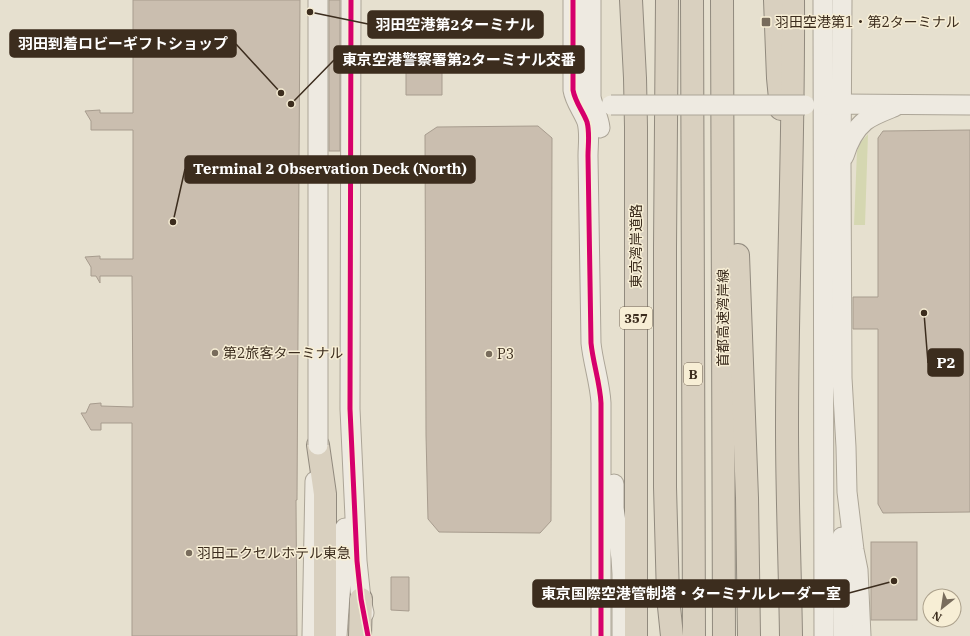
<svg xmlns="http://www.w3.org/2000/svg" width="970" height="636" font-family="'IBM Plex Serif','Noto Sans JP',serif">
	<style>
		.green { fill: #d5d7b1 }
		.building { fill: #cabeaf; stroke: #a79c8e }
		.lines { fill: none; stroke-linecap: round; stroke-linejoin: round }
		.minor-casing { stroke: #aca597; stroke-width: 21 }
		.highway-casing { stroke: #918a7e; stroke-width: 24 }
		.minor { stroke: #eeeae1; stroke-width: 19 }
		.highway { stroke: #d9d0bf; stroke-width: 22 }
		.minor-bridge-casing { stroke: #aca597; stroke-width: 21; stroke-linecap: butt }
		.minor-bridge { stroke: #eeeae1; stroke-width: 19 }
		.cycleway-casing { stroke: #f7eed5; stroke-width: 8 }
		.cycleway { stroke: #d6006c; stroke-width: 5 }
		.poi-dot { fill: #786c5c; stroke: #f7eed5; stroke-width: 1.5 }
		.labels { text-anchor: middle; stroke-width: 3; stroke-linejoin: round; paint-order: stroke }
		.shield { fill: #f7eed5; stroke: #746755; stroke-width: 1 }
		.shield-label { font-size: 13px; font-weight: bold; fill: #3c2d1e }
		.poi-label { font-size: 14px; fill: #3c2d1e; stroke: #f7eed5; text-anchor: start }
		.street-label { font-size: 14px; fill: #3c2d1e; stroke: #f7eed5 }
		.leader { fill: none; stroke: #3c2d1e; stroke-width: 1.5 }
		.callout-dot { fill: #3c2d1e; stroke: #f7eed5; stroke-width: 1.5 }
		.callout { fill: #3c2d1e; stroke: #3c2d1e; stroke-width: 1.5 }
		.callout-label { font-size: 15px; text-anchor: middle; font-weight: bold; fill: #fff }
	</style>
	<rect width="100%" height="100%" fill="#e6e0cf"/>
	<path class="green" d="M868 134 865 225H854L857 151 861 142Z"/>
	<g class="building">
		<path d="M133 0H300L297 500H296L297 636H132V423H101V430H91L81 413H86L90 404 101 403V406L133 407 132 276H100V283L96 276H91V267L85 257 100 256V259H133V130H91V121L85 111 100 110V113H133Z"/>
		<rect x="329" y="0" width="11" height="151"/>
		<path d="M406 53 442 54V95H406Z"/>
		<path d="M538 126 552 138 551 521 540 533 439 532 428 519 426 435 425 135 437 127Z"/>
		<path d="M970 130V512L883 513 878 504V329H853V297H878V138L883 131Z"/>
		<rect x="871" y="542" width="46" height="78"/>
		<path d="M391 577H409V611L391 610Z"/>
	</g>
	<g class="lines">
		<defs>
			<g id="minor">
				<path d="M351 0 350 409 357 561 361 599 364 613"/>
				<path d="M573 0V90C575 102 583 111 587 122 590 133 588 145 588 156L591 343C593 363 600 383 601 403V636"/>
				<path d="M591 0V97C593 108 599 117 600 128"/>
				<path d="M823 0 824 636"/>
				<path d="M842 0 841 165 842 378 846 447 847 492 854 550 858 570 861 636"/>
				<path d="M828 105 842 104 970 105"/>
				<path d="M844 156C848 143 854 130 865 121 873 115 884 111 894 107"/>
				<path d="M614 484V508L621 558 622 574V636"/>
				<path d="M842 537 843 636"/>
				<path d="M312 636 315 481"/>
				<path d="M337 636 345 528"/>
			</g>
			<g id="highway">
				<path d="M631 0 635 78 636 127V636"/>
				<path d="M667 0 665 247V487L668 597 672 636"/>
				<path d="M692 0 694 636"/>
				<path d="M722 0 724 636"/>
				<path d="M775 0 778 78 781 109"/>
				<path d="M738 255 747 498 749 636"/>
				<path d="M318 445 325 494V636"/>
				<path d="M360 636 361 599"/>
				<path d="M791 636C790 567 787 497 787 428 787 285 794 143 793 0"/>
			</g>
		</defs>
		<use href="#minor" class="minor-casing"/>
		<use href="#highway" class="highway-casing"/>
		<use href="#minor" class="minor"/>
		<use href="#highway" class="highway"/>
		<defs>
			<g id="minor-bridge">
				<path d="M318 0V445"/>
				<path d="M611 105H805"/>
			</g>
		</defs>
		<use href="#minor-bridge" class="minor-bridge-casing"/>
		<use href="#minor-bridge" class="minor-bridge"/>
		<defs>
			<g id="cycleway">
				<path d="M351 0 350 409 357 561 361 599 368 636"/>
				<path d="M573 0V90C575 102 583 111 587 122 590 133 588 145 588 156L591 343C593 363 600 383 601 403V636"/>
			</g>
		</defs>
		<use href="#cycleway" class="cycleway-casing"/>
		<use href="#cycleway" class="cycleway"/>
	</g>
	<g class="poi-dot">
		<rect x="761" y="17" width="10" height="10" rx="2"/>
		<circle cx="215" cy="353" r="4"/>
		<circle cx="489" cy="354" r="4"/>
		<circle cx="189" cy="553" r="4"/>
	</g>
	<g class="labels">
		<g class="shield">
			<rect x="620" y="307" width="32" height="22" rx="3"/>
			<rect x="684" y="363" width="18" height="22" rx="3"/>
		</g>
		<g class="shield-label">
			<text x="636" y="323">357</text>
			<text x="693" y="379">B</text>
		</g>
		<g class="poi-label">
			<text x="775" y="27">羽田空港第1・第2ターミナル</text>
			<text x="223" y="358">第2旅客ターミナル</text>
			<text x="497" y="359">P3</text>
			<text x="197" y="558">羽田エクセルホテル東急</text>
		</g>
		<g class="street-label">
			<text transform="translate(636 246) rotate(-90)" y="5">東京湾岸道路</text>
			<text transform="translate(723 318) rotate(-90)" y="5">首都高速湾岸線</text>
		</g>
	</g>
	<path class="leader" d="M310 12L368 24M281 93L236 44M291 104L334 60M173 222L185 169M924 313L928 363M894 581L849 593"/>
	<g class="callout-dot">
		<circle cx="310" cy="12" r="4"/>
		<circle cx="281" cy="93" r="4"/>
		<circle cx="291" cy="104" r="4"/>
		<circle cx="173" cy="222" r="4"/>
		<circle cx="924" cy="313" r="4"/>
		<circle cx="894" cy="581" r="4"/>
	</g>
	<g class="callout">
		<rect x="368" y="11" width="175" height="27" rx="4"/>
		<rect x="10" y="30" width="226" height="27" rx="4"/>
		<rect x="334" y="46" width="250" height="27" rx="4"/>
		<rect x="185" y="156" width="290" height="27" rx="4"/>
		<rect x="928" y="349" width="35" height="27" rx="4"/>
		<rect x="533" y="580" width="316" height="27" rx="4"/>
	</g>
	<g class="callout-label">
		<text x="455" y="30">羽田空港第2ターミナル</text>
		<text x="123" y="49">羽田到着ロビーギフトショップ</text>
		<text x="459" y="65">東京空港警察署第2ターミナル交番</text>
		<text x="330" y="174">Terminal 2 Observation Deck (North)</text>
		<text x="946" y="368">P2</text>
		<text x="691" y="599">東京国際空港管制塔・ターミナルレーダー室</text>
	</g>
	<g transform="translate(942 608) rotate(210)"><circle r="19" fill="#f7eed5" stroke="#aca18c"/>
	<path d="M0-3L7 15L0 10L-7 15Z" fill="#786c5c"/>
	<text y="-6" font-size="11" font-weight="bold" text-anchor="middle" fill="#3c2d1e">N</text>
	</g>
</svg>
